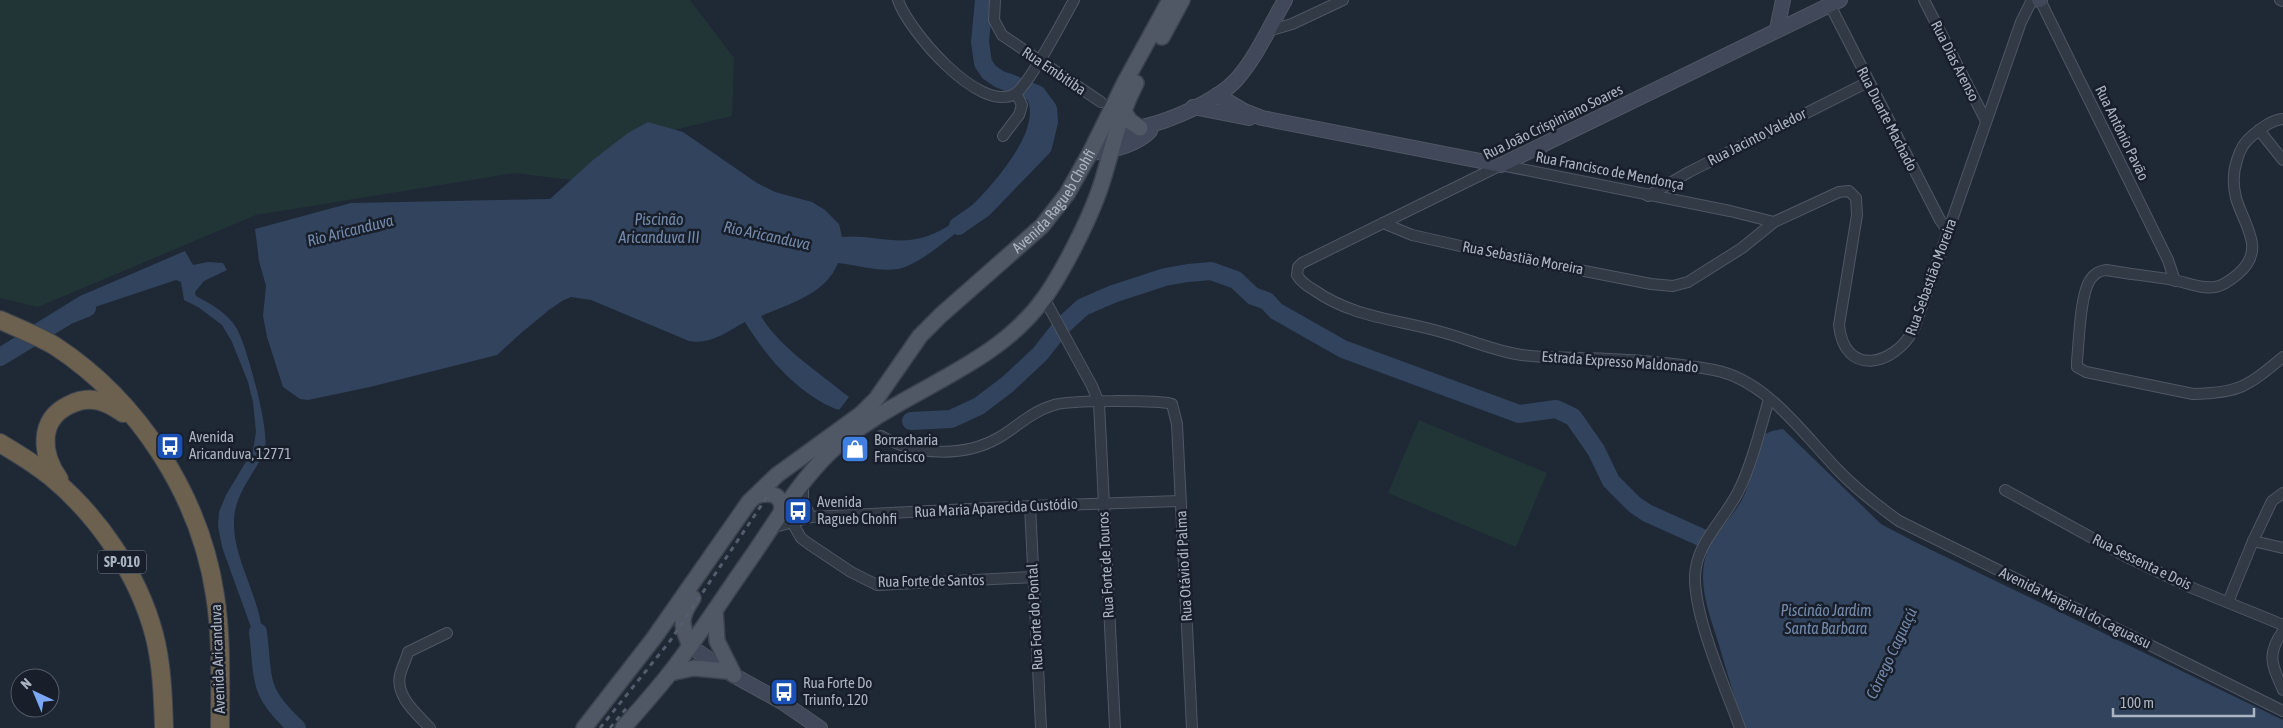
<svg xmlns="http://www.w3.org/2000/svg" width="2283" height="728" font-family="'Asap Condensed',sans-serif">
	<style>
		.green { fill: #213537 }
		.water { fill: #31435d }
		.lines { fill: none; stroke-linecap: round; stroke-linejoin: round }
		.river { stroke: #31435d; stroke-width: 18 }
		.street-casing { stroke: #4f5764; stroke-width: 12 }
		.secondary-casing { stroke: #4f5764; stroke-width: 16 }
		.primary-casing { stroke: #3b434f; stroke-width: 18 }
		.highway-casing { stroke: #3d4450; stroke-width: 20 }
		.street { stroke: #323a46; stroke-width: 10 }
		.secondary { stroke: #404859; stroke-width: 14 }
		.primary { stroke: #505866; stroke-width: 15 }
		.highway { stroke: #6c614f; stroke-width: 18 }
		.rail { stroke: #545d6d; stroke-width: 3; stroke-dasharray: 5 5; stroke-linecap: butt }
		.labels { text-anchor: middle; stroke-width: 5; stroke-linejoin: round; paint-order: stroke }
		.shield { fill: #181f2a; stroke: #7f8795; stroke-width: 1 }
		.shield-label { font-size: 14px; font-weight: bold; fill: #abb4c3 }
		.street-label { font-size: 15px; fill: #abb4c3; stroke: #181f2a }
		.poi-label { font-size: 15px; fill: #abb4c3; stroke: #181f2a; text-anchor: start }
		.water-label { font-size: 16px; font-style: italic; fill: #738aac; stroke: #181f2a }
	</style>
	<rect width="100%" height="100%" fill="#1f2835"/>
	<g class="green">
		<path d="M0 0H690L734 58 732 116 670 131 637 188 514 173 256 215 38 307 0 298Z"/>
		<path d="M1419 420 1547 473 1516 547 1388 493Z"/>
	</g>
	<g class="water">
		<path d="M1009 73C1022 78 1036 82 1043 96 1049 110 1043 135 1036 148 1019 178 932 263 898 269 879 272 856 265 838 263 826 294 789 304 761 316 779 347 820 373 849 397L839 410C800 396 766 357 745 322 727 332 710 345 689 341L591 300 571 297 562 301 549 310 520 334 497 355 370 387 308 400 300 399 283 387 267 337 263 316 266 286 259 261 255 229 351 203 550 199 593 160 628 133 648 122 683 132 757 183 775 192 812 202 825 210 839 224 842 237C868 234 895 245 921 238 933 235 946 228 955 221 980 200 1044 134 1027 99 1022 90 1012 86 1003 82Z"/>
		<path d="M185 251 193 265 208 262 223 263 227 270 204 281 195 292 196 296C211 304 228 313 237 329 247 347 270 431 265 450 264 455 260 460 258 464 248 481 233 501 234 523 234 568 270 609 261 655L222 547 218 526 219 512 226 495 253 450 256 432 253 402 248 382 232 342 222 325 198 307 184 300 181 282 176 280 59 319 40 334 28 328 80 296Z"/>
		<path d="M1783 429 1881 524 1917 543 2283 720V728H1745C1735 700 1727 673 1719 645 1710 615 1696 583 1707 552 1716 528 1739 513 1747 488 1750 480 1759 441 1762 437 1767 431 1776 430 1783 429Z"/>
	</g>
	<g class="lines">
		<g class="river">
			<path d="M958 226 984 208 1043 147 1049 122 1048 109 1037 94 999 79 989 72 983 63 980 42 984 0"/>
			<path d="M0 357 67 316 87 308"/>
			<path d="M911 421 951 419 979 406 1008 384 1040 354 1062 326 1083 307 1113 294 1165 277 1188 273 1211 271 1236 280 1253 296 1267 301 1276 311 1343 349 1519 414 1556 409 1573 417 1596 450 1611 481 1635 505 1647 513 1727 549 1735 550"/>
			<path d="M258 632C264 682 257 691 297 728"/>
		</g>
		<defs>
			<g id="street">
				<path d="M898 0C908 30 979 114 1015 94 1029 85 1064 18 1074 0"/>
				<path d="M995 0 994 20 1002 35 1101 102"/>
				<path d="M1924 0 1986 121"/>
				<path d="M2040 0 2168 260 2175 281"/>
				<path d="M2280 0 2283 1"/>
				<path d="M1830 5 1940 220 1948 231"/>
				<path d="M1268 31 1292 24 1343 0"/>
				<path d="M2283 119C2271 120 2262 128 2253 135 2244 142 2240 149 2237 160 2233 172 2233 186 2236 198 2244 226 2267 249 2238 274 2232 279 2223 286 2215 287 2200 289 2188 283 2174 280 2151 276 2128 274 2106 270 2098 271 2094 274 2090 280 2080 295 2079 342 2077 361V367L2086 372 2193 394C2240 393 2248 386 2283 357"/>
				<path d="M2259 130 2283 160"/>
				<path d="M1003 136 1019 115 1022 105 1016 93"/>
				<path d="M1648 196 1689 172 1868 82"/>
				<path d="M1774 222 1730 211 1501 165 1302 263 1298 267 1297 275C1301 282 1307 286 1314 290 1352 317 1395 319 1438 331 1466 338 1493 351 1522 355 1542 358 1562 357 1582 358 1626 359 1671 362 1714 370 1767 380 1804 435 1838 470 1857 490 1878 506 1899 521L2283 711"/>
				<path d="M1383 223 1412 235 1487 252 1651 284 1673 286 1688 282 1742 248 1774 222 1839 192 1849 191 1856 198 1857 215 1839 325C1844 377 1894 367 1914 329L2021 22 2032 0"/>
				<path d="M1044 298 1092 386 1099 403 1115 728"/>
				<path d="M881 436C915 455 963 458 998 438 1017 427 1032 411 1054 405 1069 400 1157 400 1172 404L1177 424 1192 728"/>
				<path d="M803 483V502L811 517"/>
				<path d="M2005 490 2125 556 2190 587 2283 625"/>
				<path d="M1030 506 1041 728"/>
				<path d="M792 522 801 538 809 544 851 572 877 585 1033 577"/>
				<path d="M771 528 811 517 1030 506 1180 501"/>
				<path d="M2253 541 2272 501 2283 493"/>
				<path d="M2228 602 2253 541 2283 548"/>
				<path d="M2283 631C2266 655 2272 665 2283 690"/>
				<path d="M430 728C417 714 395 696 400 675 402 667 406 660 408 652L447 633"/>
				<path d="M1740 728C1725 687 1694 617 1695 576 1696 543 1724 520 1738 492 1751 467 1761 427 1769 399"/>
			</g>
			<g id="secondary">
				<path d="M2039 0H2040"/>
				<path d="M1777 29 1783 0"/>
				<path d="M1217 95 1244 111 1262 118 1501 165 1840 0"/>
				<path d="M1193 107 1249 118"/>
				<path d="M1098 137C1121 138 1122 132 1142 127 1170 121 1217 101 1237 79 1257 56 1270 26 1285 0"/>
				<path d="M1090 153C1111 151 1135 146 1150 131"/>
				<path d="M690 646 726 671 782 702 820 728"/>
			</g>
			<g id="primary">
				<path d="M1162 37 1182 0"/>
				<path d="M1123 110 1130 121 1140 128"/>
				<path d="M756 496C771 491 785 495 781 513"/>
				<path d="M715 610 717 641 734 675"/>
				<path d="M690 646C681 623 679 619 693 598"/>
				<path d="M670 673 694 668 726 671"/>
				<path id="s1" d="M584 728 654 638 749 502 777 475 861 414 877 398 920 336 941 315 1042 226 1067 194 1090 153 1125 82 1170 0"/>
				<path d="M623 728C639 710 655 692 670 673 698 637 722 599 748 562 774 525 797 484 829 453 894 391 992 372 1045 297 1065 268 1093 213 1103 179 1113 146 1120 114 1136 83"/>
			</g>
			<g id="highway">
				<path d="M0 320C18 328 38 336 55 346 139 401 200 496 215 595 222 639 220 684 220 728"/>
				<path d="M0 443C17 453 35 464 51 477 98 516 138 574 154 634 162 664 163 697 164 728"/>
				<path d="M59 479C41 454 38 420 69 405 79 400 89 398 99 401 108 403 116 408 123 413"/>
			</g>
		</defs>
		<use href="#street" class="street-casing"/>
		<use href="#secondary" class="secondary-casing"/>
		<use href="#primary" class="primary-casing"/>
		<use href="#highway" class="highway-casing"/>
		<use href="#street" class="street"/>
		<use href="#secondary" class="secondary"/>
		<use href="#primary" class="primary"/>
		<use href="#highway" class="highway"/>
		<g class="rail">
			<path d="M600 728 670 641 767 497"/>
			<path d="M610 728 629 705"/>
		</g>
	</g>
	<defs>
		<symbol id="bus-square" viewBox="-11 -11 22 22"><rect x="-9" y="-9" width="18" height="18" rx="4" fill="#1a4fb4" stroke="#181f2a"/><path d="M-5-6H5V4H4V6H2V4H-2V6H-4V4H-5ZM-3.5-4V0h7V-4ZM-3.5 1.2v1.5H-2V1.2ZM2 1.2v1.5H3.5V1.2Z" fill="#fff"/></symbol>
		<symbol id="shop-square" viewBox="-11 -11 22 22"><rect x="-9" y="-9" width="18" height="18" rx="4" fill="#3f7fe0" stroke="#181f2a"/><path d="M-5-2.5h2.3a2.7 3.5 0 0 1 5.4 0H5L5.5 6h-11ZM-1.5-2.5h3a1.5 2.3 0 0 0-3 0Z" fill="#fff"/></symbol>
	</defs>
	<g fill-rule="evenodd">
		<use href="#bus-square" x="154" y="430" width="32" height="32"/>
		<use href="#shop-square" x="839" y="433" width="32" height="32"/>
		<use href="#bus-square" x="782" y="495" width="32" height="32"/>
		<use href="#bus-square" x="768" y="676" width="32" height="32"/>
	</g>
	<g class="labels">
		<rect class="shield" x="98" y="550.5" width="48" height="23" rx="4"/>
		<g class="shield-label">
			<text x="122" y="567">SP-010</text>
		</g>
		<g class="street-label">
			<text transform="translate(1955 61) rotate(63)" y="5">Rua Dias Arenso</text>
			<text transform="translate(1054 71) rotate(34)" y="5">Rua Embitiba</text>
			<text transform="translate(1887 119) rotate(63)" y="5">Rua Duarte Machado</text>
			<text transform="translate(1553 122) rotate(-26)" y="5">Rua João Crispiniano Soares</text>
			<text transform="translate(2122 133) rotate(64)" y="5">Rua Antônio Pavão</text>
			<text transform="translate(1757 137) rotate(-27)" y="5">Rua Jacinto Valedor</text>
			<text transform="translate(1610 171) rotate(11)" y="5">Rua Francisco de Mendonça</text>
			<text dy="5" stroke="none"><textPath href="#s1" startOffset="712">Avenida Ragueb Chohfi</textPath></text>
			<text transform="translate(1523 258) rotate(11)" y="5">Rua Sebastião Moreira</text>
			<text transform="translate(1931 277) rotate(-70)" y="5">Rua Sebastião Moreira</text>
			<text transform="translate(1620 362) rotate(4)" y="5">Estrada Expresso Maldonado</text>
			<text transform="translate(996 508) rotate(-3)" y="5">Rua Maria Aparecida Custódio</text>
			<text transform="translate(2142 562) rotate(26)" y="5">Rua Sessenta e Dois</text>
			<text transform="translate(1106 565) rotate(-93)" y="5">Rua Forte de Touros</text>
			<text transform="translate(1184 566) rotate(-93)" y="5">Rua Otávio di Palma</text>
			<text transform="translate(931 581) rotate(-1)" y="5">Rua Forte de Santos</text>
			<text transform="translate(2075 608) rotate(26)" y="5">Avenida Marginal do Caguassu</text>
			<text transform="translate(1035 617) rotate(-93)" y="5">Rua Forte do Pontal</text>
			<text transform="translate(218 659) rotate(-92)" y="5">Avenida Aricanduva</text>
		</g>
		<g class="poi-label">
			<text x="189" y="442">Avenida<tspan x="189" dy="17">Aricanduva, 12771</tspan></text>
			<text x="874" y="445">Borracharia<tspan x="874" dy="17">Francisco</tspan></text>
			<text x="817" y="507">Avenida<tspan x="817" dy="17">Ragueb Chohfi</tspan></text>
			<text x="803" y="688">Rua Forte Do<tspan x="803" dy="17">Triunfo, 120</tspan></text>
		</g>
		<g class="water-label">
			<text x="659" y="225">Piscinão<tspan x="659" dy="18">Aricanduva III</tspan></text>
			<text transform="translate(350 230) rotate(-14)" y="6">Rio Aricanduva</text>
			<text transform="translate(767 235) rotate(12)" y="6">Rio Aricanduva</text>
			<text x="1826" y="616">Piscinão Jardim<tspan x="1826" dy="18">Santa Barbara</tspan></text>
			<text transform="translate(1891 653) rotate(-65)" y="6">Córrego Caguaçú</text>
		</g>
	</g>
	<g transform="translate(35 693) rotate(316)"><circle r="24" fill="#181f2a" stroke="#535b67"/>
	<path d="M0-4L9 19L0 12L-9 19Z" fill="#7ba8f8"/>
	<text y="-8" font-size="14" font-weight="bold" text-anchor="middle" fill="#abb4c3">N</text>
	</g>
	<path d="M2113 708v8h141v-8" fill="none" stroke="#abb4c3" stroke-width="2.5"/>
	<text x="2120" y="708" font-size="15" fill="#abb4c3" stroke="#181f2a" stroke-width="4" paint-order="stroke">100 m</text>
</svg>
